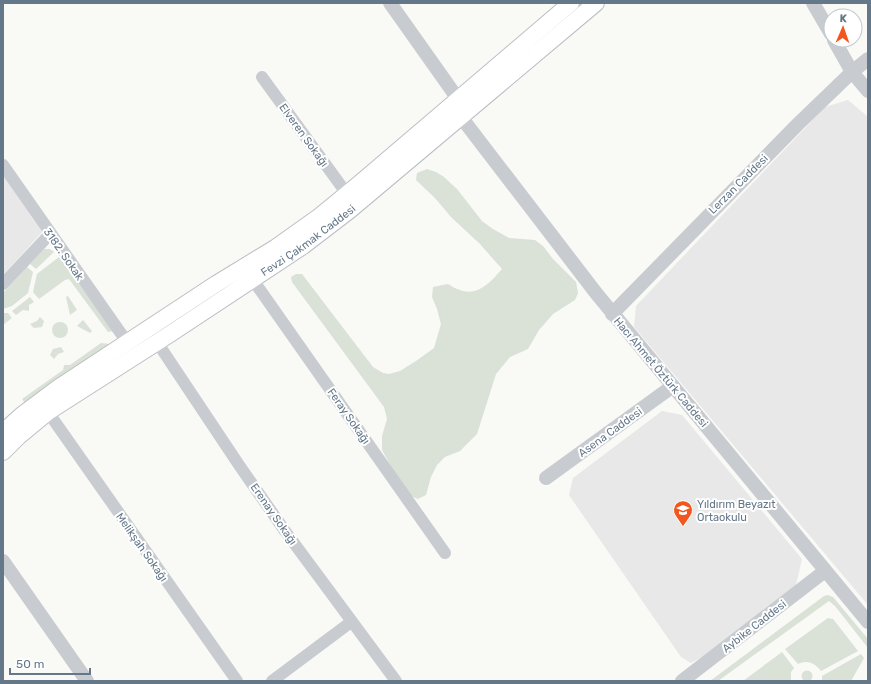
<svg xmlns="http://www.w3.org/2000/svg" width="871" height="684" font-family="Rubik,sans-serif">
	<style>
		.built { fill: #e7e8e7 }
		.green { fill: #dae1d7 }
		.lines { fill: none; stroke-linecap: round; stroke-linejoin: round }
		.secondary-casing { stroke: #babfc4; stroke-width: 18 }
		.minor { stroke: #c8ccd0; stroke-width: 12 }
		.tertiary { stroke: #c8ccd0; stroke-width: 14 }
		.secondary { stroke: #fff; stroke-width: 16 }
		.labels { text-anchor: middle; stroke-width: 4; stroke-linejoin: round; paint-order: stroke }
		.street-label { font-size: 11px; fill: #65788a; stroke: #fff }
		.poi-label { font-size: 11px; fill: #65788a; stroke: #fff; text-anchor: start }
	</style>
	<rect width="100%" height="100%" fill="#f9f9f6"/>
	<g class="built">
		<path d="M848 100 868 117V605L634 327 636 306 825 107Z"/>
		<path d="M3 173 44 230 3 275Z"/>
		<path d="M662 411 682 415 802 559 796 585 702 657 691 663 681 657 569 495 573 478Z"/>
	</g>
	<g class="green">
		<path d="M427 169 436 172 444 177 457 189 482 221 493 229 509 238 535 240 543 246 553 259 576 282 578 293 575 300 553 314 539 330 528 349 510 357 496 374 477 434 460 451 445 457 437 465 431 477 426 495 418 499 411 496 393 470 382 450V436L387 419 384 407 292 282 291 277 296 274H302L373 367 383 373 389 374 400 371 416 361 434 348 441 324 437 309 432 297 433 287 448 284C472 300 485 289 502 269L480 244 451 217 435 198 416 180 417 173Z"/>
		<path d="M44 249H50L54 252 36 269 30 264Z"/>
		<path d="M59 257 113 331 108 332 69 279 65 280 39 299 33 292 37 274Z"/>
		<path d="M27 267 33 272 28 293 12 306 3 309V293Z"/>
		<path d="M68 296 77 310 70 315 66 297Z"/>
		<path d="M30 297 34 302 29 305V311L23 310 16 315 12 311Z"/>
		<path d="M3 313H8L12 318 3 325Z"/>
		<path d="M40 317 44 321 42 327 34 328 30 324 37 321Z"/>
		<path d="M83 320 92 331 90 333 77 326Z"/>
		<circle cx="60" cy="330" r="8"/>
		<path d="M101 343 110 344 25 403 22 399 63 370 64 365H70Z"/>
		<path d="M61 347 64 352 58 354 54 359 50 355 53 349Z"/>
		<path d="M828 595 833 597 868 639V648L835 606 829 601 718 681H710L824 596Z"/>
		<path d="M828 618 833 619 858 651 821 671C814 662 807 660 798 664L785 649Z"/>
		<path d="M782 652 794 668 791 672V681H743Z"/>
		<path d="M861 654 864 658 851 681H822V676Z"/>
		<circle cx="807" cy="676" r="5.5"/>
	</g>
	<g class="lines">
		<defs>
			<g id="secondary">
				<path d="M3 432 22 415 58 388 216 284 275 248 320 216 359 184 571 3"/>
				<path id="s1" d="M3 452 19 436 48 412 170 334 303 246 350 210 596 3"/>
			</g>
		</defs>
		<use href="#secondary" class="secondary-casing"/>
		<g class="minor">
			<path d="M262 77 347 194"/>
			<path d="M3 165 127 342"/>
			<path d="M253 280 445 553"/>
			<path d="M3 284 50 234"/>
			<path d="M157 342 239 465 285 531 396 681"/>
			<path d="M48 412 237 681"/>
			<path d="M272 681 351 622"/>
		</g>
		<g class="tertiary">
			<path d="M390 3 458 99"/>
			<path d="M813 3 831 34"/>
			<path d="M834 40 852 72 868 91"/>
			<path d="M461 117 596 293 868 622"/>
			<path d="M612 314 798 124 852 72 868 59"/>
			<path d="M546 478 673 386"/>
			<path d="M3 561 87 681"/>
			<path d="M682 681 825 571"/>
		</g>
		<use href="#secondary" class="secondary"/>
	</g>
	<defs>
		<symbol id="school-pin" viewBox="-11 -11 22 30"><path d="M0 17L-7.5 6A9.5 9.5 0 1 1 7.5 6Z" fill="#f1571e" stroke="#fff"/><path d="M0-5L7-2L0 1L-7-2ZM-4 1L0 2.5L4 1V4Q0 6-4 4Z" fill="#fff"/></symbol>
	</defs>
	<g fill-rule="evenodd">
		<use href="#school-pin" x="672" y="499" width="22" height="30"/>
	</g>
	<g class="labels">
		<g class="street-label">
			<text transform="translate(304 135) rotate(54)" y="4">Elveren Sokağı</text>
			<text transform="translate(738 184) rotate(-45)" y="4">Lerzan Caddesi</text>
			<text dy="4" stroke="none"><textPath href="#s1" startOffset="372">Fevzi Çakmak Caddesi</textPath></text>
			<text transform="translate(64 254) rotate(55)" y="4">3182. Sokak</text>
			<text transform="translate(661 372) rotate(50)" y="4">Hacı Ahmet Öztürk Caddesi</text>
			<text transform="translate(349 416) rotate(55)" y="4">Feray Sokağı</text>
			<text transform="translate(610 432) rotate(-36)" y="4">Asena Caddesi</text>
			<text transform="translate(274 514) rotate(55)" y="4">Erenay Sokağı</text>
			<text transform="translate(142 547) rotate(55)" y="4">Melikşah Sokağı</text>
			<text transform="translate(754 626) rotate(-38)" y="4">Aybike Caddesi</text>
		</g>
		<g class="poi-label">
			<text x="697" y="508">Yıldırım Beyazıt<tspan x="697" dy="13">Ortaokulu</tspan></text>
		</g>
	</g>
	<rect width="871" height="684" fill="none" stroke="#65788a" stroke-width="8"/>
	<g transform="translate(843 28) rotate(2)"><circle r="19" fill="#ffffff" stroke="#c1c9d0"/>
	<path d="M0-3L7 15L0 10L-7 15Z" fill="#f1571e"/>
	<text y="-6" font-size="11" font-weight="bold" text-anchor="middle" fill="#65788a">K</text>
	</g>
	<path d="M10 668v6h80v-6" fill="none" stroke="#65788a" stroke-width="2"/>
	<text x="16" y="668" font-size="12" fill="#65788a" stroke="#ffffff" stroke-width="3" paint-order="stroke">50 m</text>
</svg>
